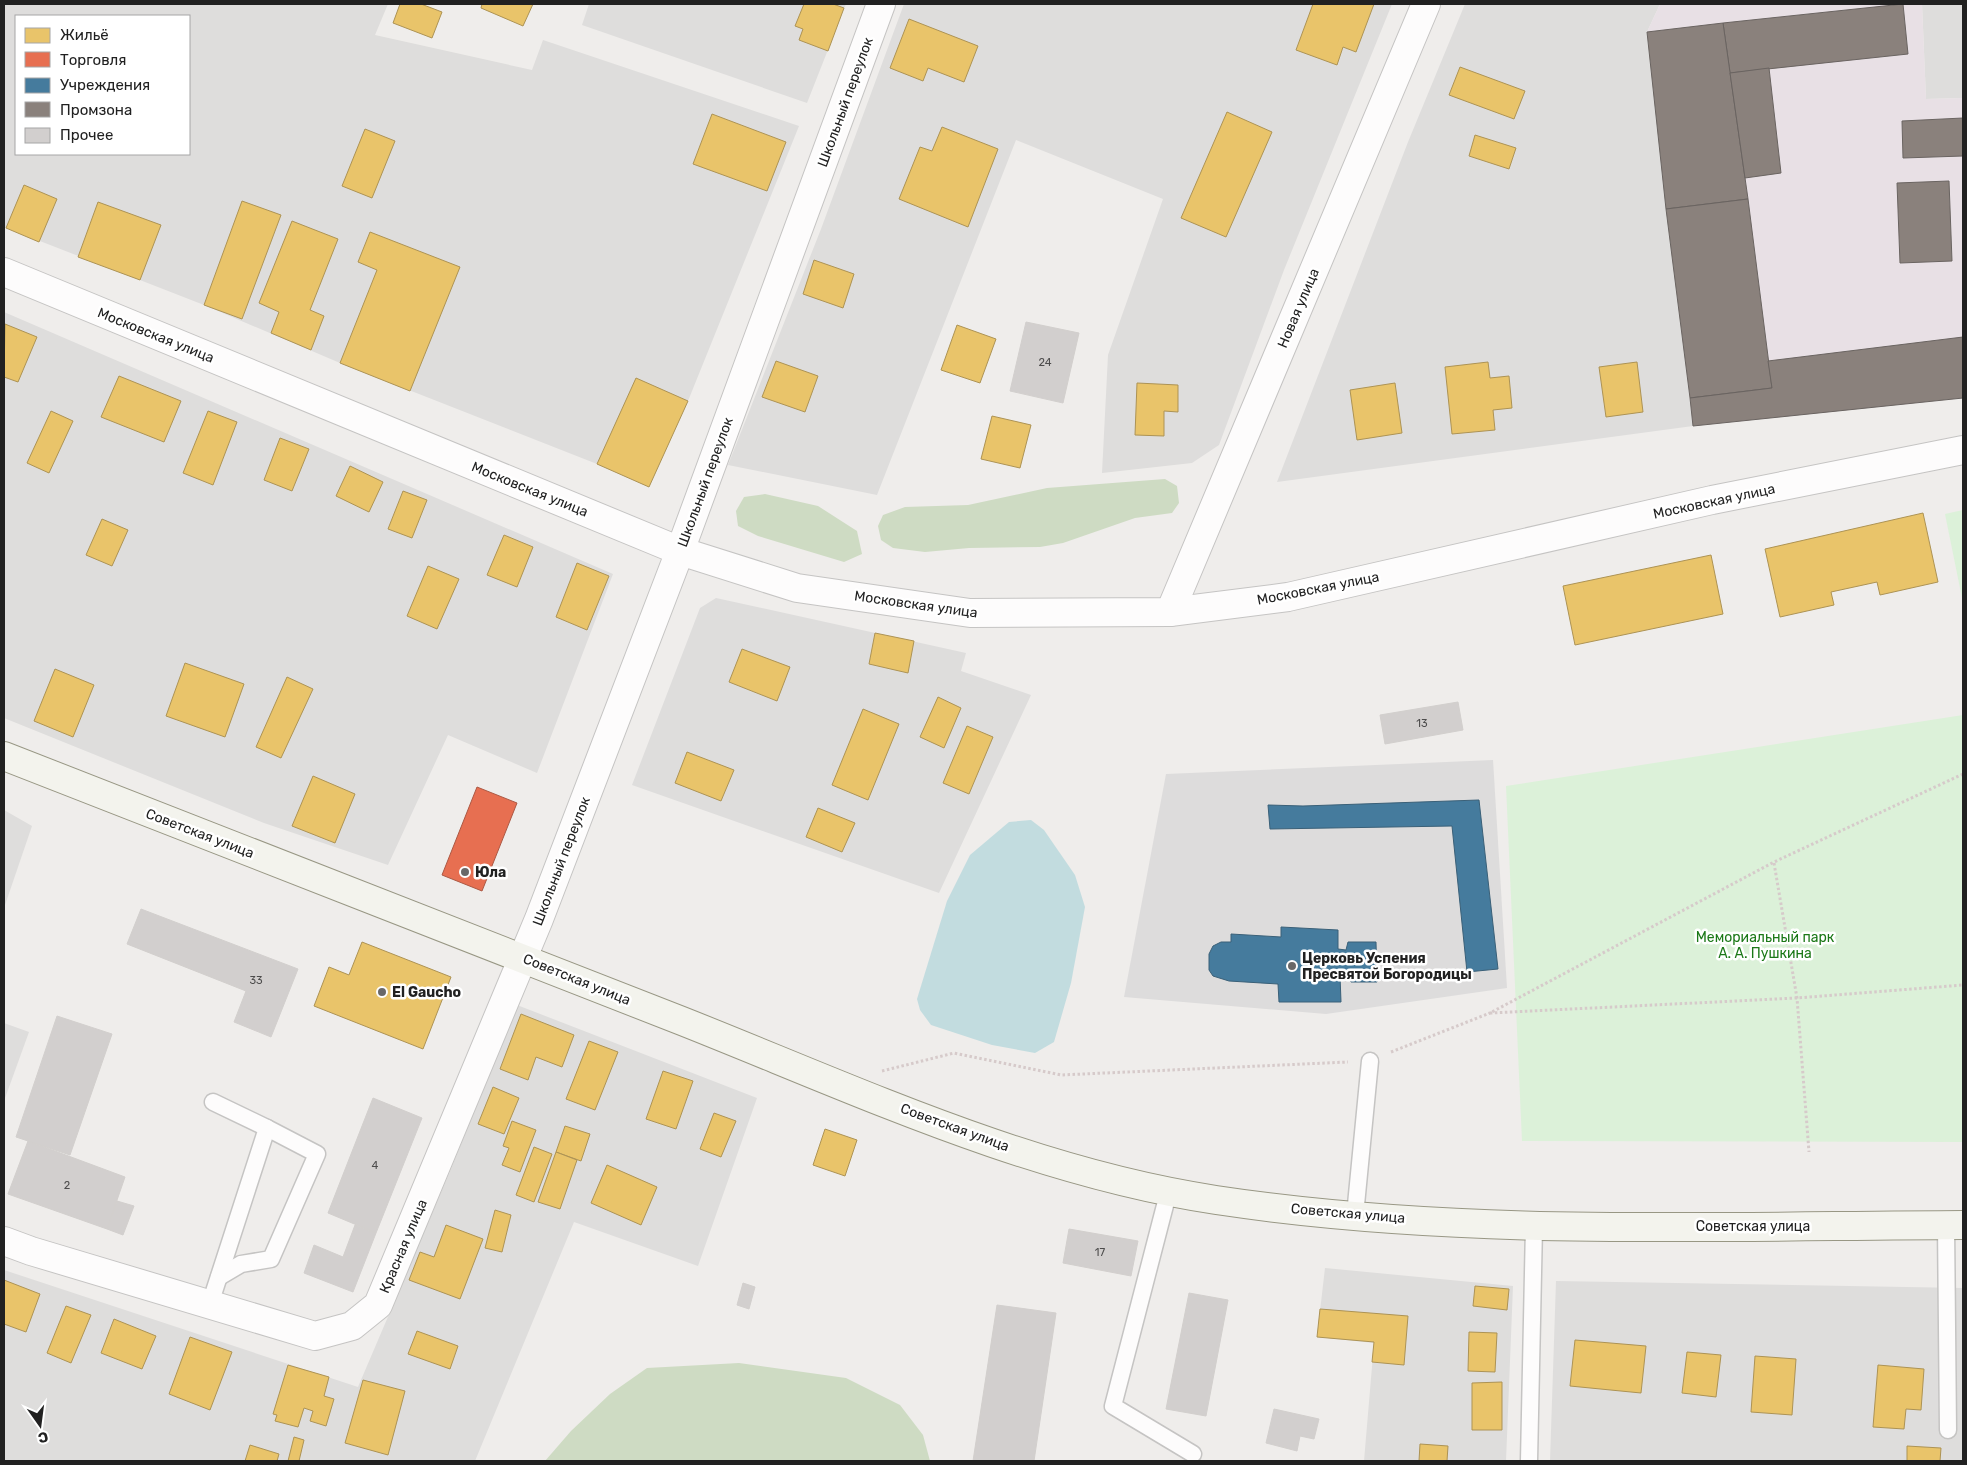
<svg xmlns="http://www.w3.org/2000/svg" width="1967" height="1465" font-family="Rubik,sans-serif">
	<style>
		.residential { fill: #dedddc; fill-rule: evenodd }
		.industrial { fill: #e8e0e5 }
		.religious { fill: #dddcdc }
		.forest { fill: #cedbc3 }
		.park { fill: #dcf1d9 }
		.water { fill: #c2dcdf }
		.homes { fill: #e9c46a; stroke: #ad9354 }
		.shops { fill: #e76f51; stroke: #ac5843 }
		.public { fill: #457b9d; stroke: #3a6078 }
		.industry { fill: #8a817c; stroke: #6a6461 }
		.building { fill: #d2cfce; stroke: #d2cfcd }
		.lines { fill: none; stroke-linecap: round; stroke-linejoin: round }
		.service-casing { stroke: #c5c4c3; stroke-width: 19 }
		.minor-casing { stroke: #c5c4c3; stroke-width: 30 }
		.tertiary-casing { stroke: #c5c4c3; stroke-width: 30 }
		.secondary-casing { stroke: #989784; stroke-width: 30 }
		.path { stroke: #d6caca; stroke-width: 3; stroke-dasharray: 2.5 2.5; stroke-linecap: butt }
		.service { stroke: #fdfcfc; stroke-width: 16 }
		.minor { stroke: #fdfcfc; stroke-width: 28 }
		.tertiary { stroke: #fdfcfc; stroke-width: 28 }
		.secondary { stroke: #f3f3ed; stroke-width: 28 }
		.poi-dot { fill: #696868; stroke: #fff; stroke-width: 2 }
		.labels { text-anchor: middle; stroke-width: 5; stroke-linejoin: round; paint-order: stroke }
		.number-label { font-size: 11px; fill: #4d4c4c }
		.street-label { font-size: 14px; fill: #212121; stroke: #fff }
		.poi-label { font-size: 14px; font-weight: bold; fill: #212121; stroke: #fff; text-anchor: start }
		.park-label { font-size: 14px; fill: #1b7817; stroke: #fff }
	</style>
	<rect width="100%" height="100%" fill="#efedeb"/>
	<g class="residential">
		<path d="M4 4H388L375 35 532 70 543 40 799 126 688 401 649 487 597 464 340 363 204 305 4 227ZM16 16H189V154H16Z"/>
		<path d="M589 4H846L807 103 582 25Z"/>
		<path d="M904 4H1392L1284 270 1219 445 1192 463 1102 473 1108 355 1163 199 1016 140 877 495 728 465 821 229Z"/>
		<path d="M1465 4H1660L1647 32 1693 426 1277 482 1408 142Z"/>
		<path d="M1922 4H1963V98L1926 99Z"/>
		<path d="M4 312 613 574 537 773 448 735 388 865 264 823 4 718Z"/>
		<path d="M716 598 966 653 961 671 1031 695 939 893 632 785 700 608Z"/>
		<path d="M4 810 32 826 4 908Z"/>
		<path d="M517 1005 757 1098 698 1266 574 1222 475 1461H4V1270L358 1387 451 1169Z"/>
		<path d="M4 1023 29 1032 4 1101Z"/>
		<path d="M1325 1268 1513 1286 1506 1461H1364L1374 1343 1317 1337Z"/>
		<path d="M1556 1281 1963 1288V1461H1550Z"/>
	</g>
	<path class="industrial" d="M1660 4H1922L1926 99 1963 98V398L1693 426 1647 32Z"/>
	<path class="religious" d="M1493 760 1507 988 1326 1014 1124 997 1166 774Z"/>
	<g class="forest">
		<path d="M1165 479 1177 486 1179 503 1172 513 1135 518 1063 543 1040 547 969 548 925 552 893 548 881 540 878 526 883 515 905 507 968 505 1047 488Z"/>
		<path d="M765 494 818 506 857 531 862 554 844 562 758 536 738 526 736 511 744 497Z"/>
		<path d="M739 1363 846 1378 900 1405 923 1435 930 1461H545L571 1431 610 1394 647 1368Z"/>
	</g>
	<g class="park">
		<path d="M1963 510V603L1945 514Z"/>
		<path d="M1963 715V1142L1522 1141 1506 786Z"/>
	</g>
	<path class="water" d="M1031 820 1044 830 1075 875 1085 907 1071 983 1054 1042 1035 1053 992 1045 931 1025 920 1010 917 999 947 901 970 855 1009 822Z"/>
	<g class="homes">
		<path d="M400 4H421L442 12 432 38 393 23Z"/>
		<path d="M482 4H533L523 26 481 8Z"/>
		<path d="M804 4H833L844 8 828 51 799 40 803 29 795 26Z"/>
		<path d="M1313 4H1374L1356 52 1343 47 1337 65 1296 50Z"/>
		<path d="M909 19 978 46 964 82 928 68 923 81 890 68Z"/>
		<path d="M1460 67 1525 91 1514 119 1449 95Z"/>
		<path d="M1227 112 1272 132 1226 237 1181 218Z"/>
		<path d="M712 114 786 142 767 191 693 164Z"/>
		<path d="M942 127 998 149 968 227 899 199 920 147 932 151Z"/>
		<path d="M365 129 395 141 372 198 342 186Z"/>
		<path d="M1475 135 1516 148 1509 169 1469 156Z"/>
		<path d="M24 185 57 199 39 242 6 228Z"/>
		<path d="M242 201 281 215 242 319 204 305Z"/>
		<path d="M98 202 161 225 140 280 78 257Z"/>
		<path d="M292 221 338 239 310 310 324 316 311 350 271 333 279 312 259 303Z"/>
		<path d="M370 232 460 267 410 391 340 363 377 270 358 262Z"/>
		<path d="M814 260 854 274 843 308 803 294Z"/>
		<path d="M5 324 37 337 18 382 4 377Z"/>
		<path d="M957 325 996 339 980 383 941 370Z"/>
		<path d="M776 361 818 376 805 412 762 397Z"/>
		<path d="M1488 362 1490 378 1509 376 1512 408 1493 410 1495 430 1452 434 1445 367Z"/>
		<path d="M1637 362 1643 412 1606 417 1599 367Z"/>
		<path d="M119 376 181 401 164 442 101 417Z"/>
		<path d="M636 378 688 401 649 487 597 464Z"/>
		<path d="M1137 383 1178 385V412L1164 411V436L1135 435Z"/>
		<path d="M1395 383 1402 433 1357 440 1350 390Z"/>
		<path d="M51 411 73 421 49 473 27 463Z"/>
		<path d="M208 411 237 422 213 485 183 473Z"/>
		<path d="M992 416 1031 425 1020 468 981 459Z"/>
		<path d="M280 438 309 449 292 491 264 480Z"/>
		<path d="M350 466 383 482 369 512 336 496Z"/>
		<path d="M403 491 427 500 412 538 388 529Z"/>
		<path d="M1923 513 1938 582 1880 595 1877 582 1831 592 1834 605 1780 617 1765 549Z"/>
		<path d="M102 519 128 530 112 566 86 555Z"/>
		<path d="M504 535 533 547 517 587 487 575Z"/>
		<path d="M1711 555 1723 614 1575 645 1563 586Z"/>
		<path d="M577 563 609 576 587 630 556 617Z"/>
		<path d="M428 566 459 579 437 629 407 616Z"/>
		<path d="M875 633 914 641 908 673 869 664Z"/>
		<path d="M742 649 790 667 777 701 729 682Z"/>
		<path d="M185 663 244 684 225 737 166 716Z"/>
		<path d="M55 669 94 685 73 737 34 721Z"/>
		<path d="M287 677 313 689 281 758 256 747Z"/>
		<path d="M938 697 961 708 944 748 920 737Z"/>
		<path d="M863 709 899 724 868 800 832 785Z"/>
		<path d="M967 726 993 737 969 794 943 783Z"/>
		<path d="M687 752 734 770 721 801 675 783Z"/>
		<path d="M313 776 355 794 335 843 292 826Z"/>
		<path d="M818 808 855 823 842 852 806 837Z"/>
		<path d="M362 942 451 977 423 1049 314 1006 329 967 349 975Z"/>
		<path d="M521 1014 574 1035 562 1067 536 1057 528 1080 500 1069Z"/>
		<path d="M589 1041 618 1052 595 1110 566 1099Z"/>
		<path d="M663 1071 693 1081 676 1129 646 1119Z"/>
		<path d="M493 1087 519 1098 504 1134 478 1124Z"/>
		<path d="M714 1113 736 1121 721 1157 700 1149Z"/>
		<path d="M512 1121 536 1130 520 1172 502 1165 509 1148 503 1146Z"/>
		<path d="M565 1126 590 1134 581 1161 556 1152Z"/>
		<path d="M825 1129 857 1140 845 1176 813 1165Z"/>
		<path d="M534 1147 552 1154 534 1202 516 1195Z"/>
		<path d="M556 1152 577 1160 560 1209 538 1202Z"/>
		<path d="M607 1165 657 1187 641 1225 591 1203Z"/>
		<path d="M495 1210 511 1215 502 1252 485 1248Z"/>
		<path d="M446 1225 483 1239 460 1299 409 1280 420 1252 434 1257Z"/>
		<path d="M4 1280 40 1294 26 1332 4 1324Z"/>
		<path d="M1475 1286 1509 1289 1507 1310 1473 1306Z"/>
		<path d="M66 1306 91 1315 71 1363 47 1353Z"/>
		<path d="M1320 1309 1408 1316 1404 1365 1372 1362 1374 1342 1317 1337Z"/>
		<path d="M114 1319 156 1336 142 1369 101 1353Z"/>
		<path d="M417 1331 458 1346 450 1369 408 1354Z"/>
		<path d="M1469 1332 1497 1333 1495 1372 1468 1371Z"/>
		<path d="M190 1337 232 1352 210 1410 169 1394Z"/>
		<path d="M1575 1340 1646 1346 1641 1393 1570 1386Z"/>
		<path d="M1687 1352 1721 1355 1716 1397 1682 1393Z"/>
		<path d="M1755 1356 1796 1359 1792 1415 1751 1412Z"/>
		<path d="M288 1365 329 1377 324 1396 334 1399 326 1426 310 1421 313 1411 304 1408 298 1427 275 1421 277 1415 273 1414Z"/>
		<path d="M1878 1365 1924 1369 1921 1410 1906 1409 1904 1429 1873 1427Z"/>
		<path d="M363 1380 405 1391 388 1455 345 1443Z"/>
		<path d="M1502 1382V1430H1472V1383Z"/>
		<path d="M294 1437 304 1440 299 1461H288Z"/>
		<path d="M1420 1444 1448 1446 1447 1461H1419Z"/>
		<path d="M250 1445 279 1454 277 1461H245Z"/>
		<path d="M1907 1446 1941 1448 1940 1461H1907Z"/>
	</g>
	<path class="shops" d="M477 787 517 803 482 891 442 875Z"/>
	<g class="public">
		<path d="M1479 800 1498 969 1467 972 1452 826 1270 829 1268 805 1303 806Z"/>
		<path d="M1281 927 1338 930V949L1346 950 1348 942H1376L1377 982H1351L1350 975 1340 976 1341 1002H1279L1278 984 1229 981 1213 976 1209 970V954L1213 946 1221 942H1231V934L1281 937Z"/>
	</g>
	<g class="industry">
		<path d="M1903 4 1908 54 1730 73 1723 23Z"/>
		<path d="M1723 23 1748 199 1666 209 1647 32Z"/>
		<path d="M1769 68 1781 173 1745 178 1730 73Z"/>
		<path d="M1963 118V156L1903 158 1902 121Z"/>
		<path d="M1949 181 1952 261 1900 263 1897 183Z"/>
		<path d="M1748 199 1772 388 1690 398 1666 209Z"/>
		<path d="M1963 337V398L1693 426 1690 398 1772 388 1768 361Z"/>
	</g>
	<g class="building">
		<path d="M1026 322 1079 333 1063 403 1010 391Z"/>
		<path d="M1458 702 1463 730 1385 744 1380 715Z"/>
		<path d="M141 909 298 969 271 1037 234 1022 246 991 127 944Z"/>
		<path d="M57 1016 112 1034 70 1155 16 1137Z"/>
		<path d="M373 1098 422 1118 376 1233 328 1213Z"/>
		<path d="M28 1141 125 1177 107 1229 8 1194Z"/>
		<path d="M117 1201 134 1206 123 1235 107 1229Z"/>
		<path d="M355 1225 376 1233 353 1292 304 1273 314 1245 343 1257Z"/>
		<path d="M1069 1229 1138 1241 1131 1276 1063 1263Z"/>
		<path d="M743 1283 755 1287 749 1309 737 1305Z"/>
		<path d="M1189 1293 1228 1300 1206 1416 1166 1409Z"/>
		<path d="M997 1305 1056 1313 1034 1461H973Z"/>
		<path d="M1274 1409 1319 1419 1314 1439 1300 1436 1297 1451 1266 1443Z"/>
	</g>
	<g class="lines">
		<defs>
			<g id="service">
				<path d="M1169 1190 1113 1406 1193 1454"/>
				<path d="M1355 1215 1370 1061"/>
				<path d="M1946 1225 1948 1430"/>
				<path d="M219 1277 241 1264 271 1259 317 1154 267 1128"/>
				<path d="M210 1304 267 1128 213 1102"/>
				<path d="M1529 1461 1534 1226"/>
			</g>
			<path id="minor" d="M4 1241 31 1251 315 1336 352 1326 378 1305 539 919 680 551 881 4"/>
			<g id="tertiary">
				<path d="M4 272 680 551 797 588 970 613 1170 612 1288 597 1712 500 1963 450"/>
				<path d="M1170 612 1426 4"/>
			</g>
			<path id="secondary" d="M4 756C230 845 456 932 682 1021 856 1090 1030 1172 1216 1200 1462 1237 1715 1226 1963 1225"/>
		</defs>
		<use href="#service" class="service-casing"/>
		<use href="#minor" class="minor-casing"/>
		<use href="#tertiary" class="tertiary-casing"/>
		<use href="#secondary" class="secondary-casing"/>
		<g class="path">
			<path d="M1963 774 1774 862 1490 1013 1797 998 1963 985"/>
			<path d="M1774 863 1797 998 1809 1152"/>
			<path d="M1391 1052 1490 1013"/>
			<path d="M882 1071 954 1053 1061 1075 1348 1062"/>
		</g>
		<use href="#service" class="service"/>
		<use href="#minor" class="minor"/>
		<use href="#tertiary" class="tertiary"/>
		<use href="#secondary" class="secondary"/>
	</g>
	<g class="poi-dot">
		<circle cx="465" cy="872" r="5"/>
		<circle cx="1292" cy="966" r="5"/>
		<circle cx="382" cy="992" r="5"/>
	</g>
	<g class="labels">
		<g class="number-label">
			<text x="1045" y="366">24</text>
			<text x="1422" y="727">13</text>
			<text x="256" y="984">33</text>
			<text x="375" y="1169">4</text>
			<text x="67" y="1189">2</text>
			<text x="1100" y="1256">17</text>
		</g>
		<g class="street-label">
			<text transform="translate(845 102) rotate(-70)" y="5">Школьный переулок</text>
			<text transform="translate(1298 308) rotate(-67)" y="5">Новая улица</text>
			<text transform="translate(156 335) rotate(22)" y="5">Московская улица</text>
			<text transform="translate(705 482) rotate(-70)" y="5">Школьный переулок</text>
			<text transform="translate(530 489) rotate(22)" y="5">Московская улица</text>
			<text transform="translate(1714 501) rotate(-12)" y="5">Московская улица</text>
			<text transform="translate(1318 588) rotate(-11)" y="5">Московская улица</text>
			<text transform="translate(916 604) rotate(8)" y="5">Московская улица</text>
			<text transform="translate(200 833) rotate(21)" y="5">Советская улица</text>
			<text transform="translate(561 861) rotate(-69)" y="5">Школьный переулок</text>
			<text transform="translate(577 979) rotate(22)" y="5">Советская улица</text>
			<text transform="translate(955 1127) rotate(20)" y="5">Советская улица</text>
			<text transform="translate(1348 1213) rotate(5)" y="5">Советская улица</text>
			<text x="1753" y="1231">Советская улица</text>
			<text transform="translate(403 1246) rotate(-67)" y="5">Красная улица</text>
		</g>
		<g class="poi-label">
			<text x="475" y="877">Юла</text>
			<text x="1302" y="963">Церковь Успения<tspan x="1302" dy="16">Пресвятой Богородицы</tspan></text>
			<text x="392" y="997">El Gaucho</text>
		</g>
		<g class="park-label">
			<text x="1765" y="942">Мемориальный парк<tspan x="1765" dy="16">А. А. Пушкина</tspan></text>
		</g>
	</g>
	<rect width="1967" height="1465" fill="none" stroke="#212121" stroke-width="10"/>
	<rect x="15" y="15" width="175" height="140" fill="#ffffff" stroke="#a6a6a6"/>
	<rect x="25" y="28" width="25" height="15" fill="#e9c46a" stroke="#a6a6a6"/>
	<text x="60" y="40" font-size="15" fill="#212121">Жильё</text>
	<rect x="25" y="52" width="25" height="15" fill="#e76f51" stroke="#a6a6a6"/>
	<text x="60" y="65" font-size="15" fill="#212121">Торговля</text>
	<rect x="25" y="78" width="25" height="15" fill="#457b9d" stroke="#a6a6a6"/>
	<text x="60" y="90" font-size="15" fill="#212121">Учреждения</text>
	<rect x="25" y="102" width="25" height="15" fill="#8a817c" stroke="#a6a6a6"/>
	<text x="60" y="115" font-size="15" fill="#212121">Промзона</text>
	<rect x="25" y="128" width="25" height="15" fill="#d2cfce" stroke="#a6a6a6"/>
	<text x="60" y="140" font-size="15" fill="#212121">Прочее</text>
	<g transform="translate(40 1425) rotate(166)" stroke="#ffffff" stroke-width="4" paint-order="stroke">
	<path d="M0-4L9 19L0 12L-9 19Z" fill="#212121"/>
	<text y="-8" font-size="14" font-weight="bold" text-anchor="middle" fill="#212121">С</text>
	</g>
</svg>
